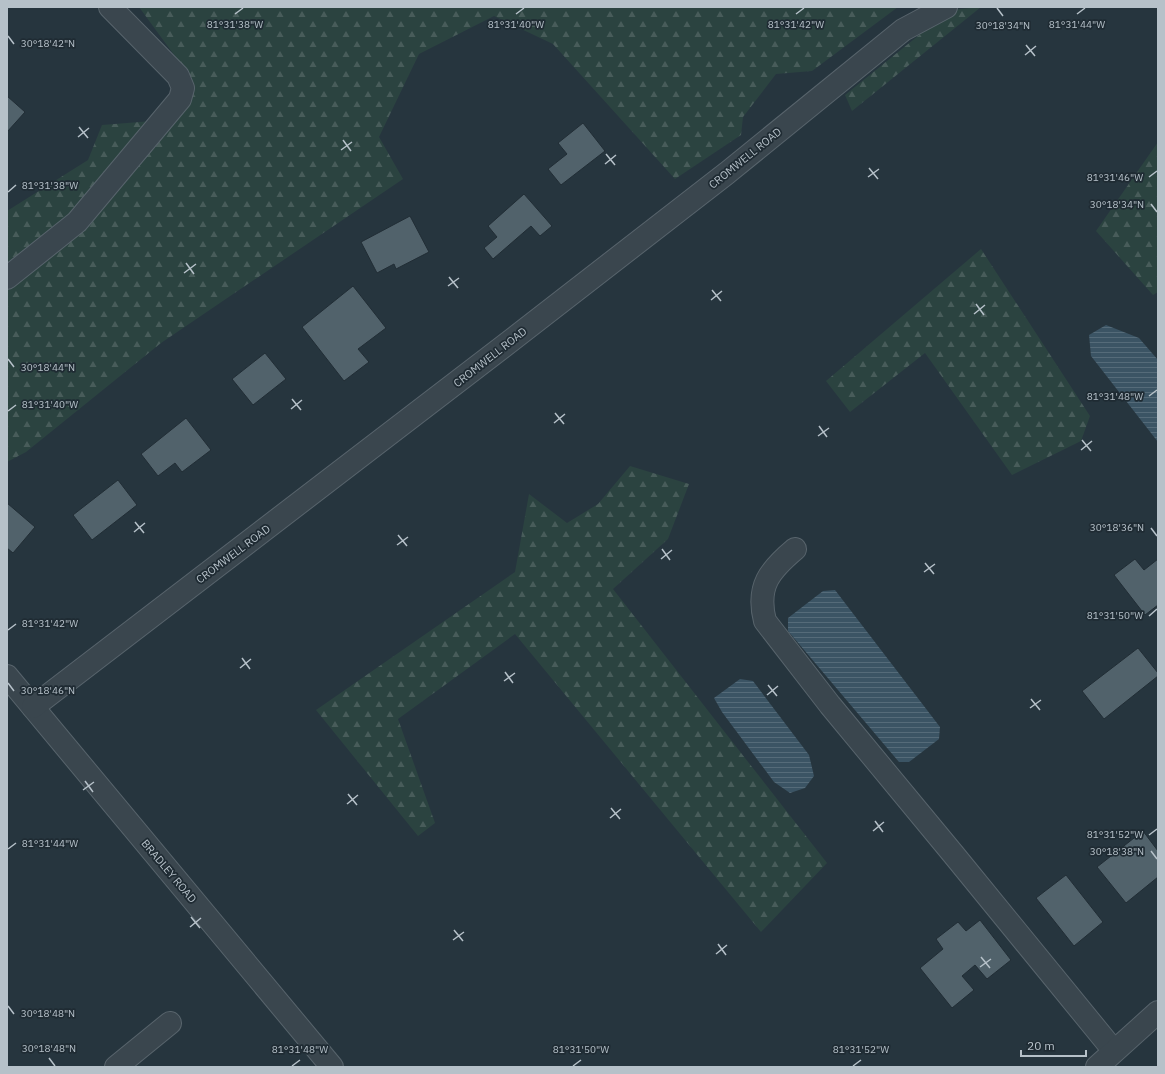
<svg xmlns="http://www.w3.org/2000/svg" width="1165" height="1074" font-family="'IBM Plex Sans',sans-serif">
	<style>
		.forest { fill: url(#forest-firs) }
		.water { fill: url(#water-rules) }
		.building { fill: #51626b; stroke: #212d35 }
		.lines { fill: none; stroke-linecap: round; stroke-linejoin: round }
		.minor-casing { stroke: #58646c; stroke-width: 24 }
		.minor { stroke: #3a464e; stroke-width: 22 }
		.ticks { fill: none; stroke: #b6c1c9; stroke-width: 1.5 }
		.labels { text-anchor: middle; stroke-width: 3.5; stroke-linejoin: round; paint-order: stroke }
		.street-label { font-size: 11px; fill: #b6c1c9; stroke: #1f2b33 }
		.ticks-label { font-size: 10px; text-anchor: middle; fill: #b6c1c9; stroke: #1f2b33; stroke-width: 3.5; stroke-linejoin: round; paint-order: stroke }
	</style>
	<defs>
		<pattern id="forest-firs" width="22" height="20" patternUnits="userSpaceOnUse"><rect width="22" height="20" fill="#2b4340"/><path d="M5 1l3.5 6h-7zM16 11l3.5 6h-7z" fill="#485c5a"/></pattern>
		<pattern id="water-rules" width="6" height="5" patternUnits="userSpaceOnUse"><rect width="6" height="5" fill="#3b5464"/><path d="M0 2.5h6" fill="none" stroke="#556b79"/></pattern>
	</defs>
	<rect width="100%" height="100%" fill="#26353e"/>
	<g class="forest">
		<path d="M139 7H898L812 71 776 74 743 117 741 135 675 179 553 44 494 16 419 54 379 137 403 179 161 343 26 452 7 462V211L88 160 102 125 177 119 188 74Z"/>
		<path d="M981 7 852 111 845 95 950 10Z"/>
		<path d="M1158 142V292L1153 295 1096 231Z"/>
		<path d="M981 249 1090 416 1081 441 1012 475 925 353 850 412 826 381Z"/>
		<path d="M630 466 689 484 668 539 613 589 827 863 761 932 515 634 398 719 435 823 418 836 316 710 515 572 529 494 567 523 598 504Z"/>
	</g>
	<g class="water">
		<path d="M1106 325 1139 338 1158 360V442L1091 356 1089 335Z"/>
		<path d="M835 590 940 727 939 739 909 762H899L788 631V618L823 591Z"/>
		<path d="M740 679 753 681 809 755 814 776 805 788 790 793 774 782 722 712 714 698Z"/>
	</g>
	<g class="building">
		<path d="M7 96 25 112 7 132Z"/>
		<path d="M583 123 605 151 561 185 548 169 567 154 558 143Z"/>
		<path d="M524 194 552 226 540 236 531 226 493 259 484 248 497 237 488 226Z"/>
		<path d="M410 216 429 252 396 269 394 264 377 273 361 242Z"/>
		<path d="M353 286 386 328 358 349 369 362 344 381 302 327Z"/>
		<path d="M265 353 286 379 253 405 232 379Z"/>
		<path d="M186 418 211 450 182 472 175 463 158 476 141 454Z"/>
		<path d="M118 480 137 505 92 540 73 515Z"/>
		<path d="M7 503 35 527 13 553 7 548Z"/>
		<path d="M1135 559 1144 570 1158 559V605L1145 615 1114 575Z"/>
		<path d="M1138 648 1158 673V676L1104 719 1082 691Z"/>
		<path d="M1143 831 1158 851V877L1126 903 1097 867Z"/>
		<path d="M1066 875 1103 922 1074 946 1036 898Z"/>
		<path d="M980 920 1011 960 987 979 975 965 962 976 974 990 952 1008 920 968 943 949 936 939 958 922 966 931Z"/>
	</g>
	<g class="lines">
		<defs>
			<g id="minor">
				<path d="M7 278 77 222 180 99 183 88 178 76 110 7"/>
				<path d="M795 549C770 570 756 586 765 621L830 705 954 855 1114 1051"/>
				<path d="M7 676 332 1067"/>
				<path d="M33 707 504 346 727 173 903 30 946 7"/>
				<path d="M116 1067 170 1023"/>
				<path d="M1097 1067 1158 1012"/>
			</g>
		</defs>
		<use href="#minor" class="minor-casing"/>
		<use href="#minor" class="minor"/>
	</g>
	<path class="ticks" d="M997 8 1003 16M235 14 243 8M516 14 524 8M796 14 804 8M1077 14 1085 8M8 36 14 44M1026 45 1035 56M1025 55 1036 46M79 127 88 138M78 137 89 128M343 140 351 151M341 150 352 142M606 154 615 165M605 164 616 155M869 168 878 179M868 177 879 169M1149 177 1157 171M8 192 16 185M1151 204 1157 212M186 263 194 274M184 273 196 264M449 277 458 288M448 286 459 278M712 290 721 301M711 300 722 291M976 304 984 315M974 314 985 305M8 359 14 367M1149 396 1157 390M292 399 301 410M291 409 302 400M8 411 16 405M555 413 564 424M554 423 565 414M819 426 827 437M818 436 829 428M1082 440 1091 451M1081 450 1092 441M135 522 144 533M1151 528 1157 536M134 532 145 523M398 535 407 546M397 545 408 537M662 549 670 560M661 559 672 550M925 563 934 574M924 572 935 564M1149 616 1157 609M8 630 16 624M242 658 250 669M240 668 251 659M505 672 513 683M504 681 515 673M8 683 14 691M768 685 777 696M767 695 778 686M1031 699 1040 710M1030 708 1041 700M85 781 93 792M83 790 94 782M348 794 357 805M347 804 358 795M611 808 620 819M610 818 621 809M875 821 883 832M873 831 884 822M1149 835 1157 829M8 849 16 843M1151 851 1157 859M191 917 200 928M190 927 201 918M454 930 463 941M453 940 464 932M718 944 726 955M716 954 727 945M981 957 990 968M980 967 991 959M8 1006 14 1014M49 1058 55 1066M292 1066 300 1060M573 1066 581 1060M853 1066 861 1060"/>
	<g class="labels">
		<g class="street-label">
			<text transform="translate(745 158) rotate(-39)" y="4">CROMWELL ROAD</text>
			<text transform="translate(490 357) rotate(-38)" y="4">CROMWELL ROAD</text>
			<text transform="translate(233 554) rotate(-37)" y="4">CROMWELL ROAD</text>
			<text transform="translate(169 871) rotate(50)" y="4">BRADLEY ROAD</text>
		</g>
	</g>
	<g class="ticks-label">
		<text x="235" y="28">81°31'38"W</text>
		<text x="516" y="28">81°31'40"W</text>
		<text x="796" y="28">81°31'42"W</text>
		<text x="1077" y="28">81°31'44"W</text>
		<text x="1003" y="29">30°18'34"N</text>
		<text x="48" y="47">30°18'42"N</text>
		<text x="1115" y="181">81°31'46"W</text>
		<text x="50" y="189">81°31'38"W</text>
		<text x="1117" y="208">30°18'34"N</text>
		<text x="48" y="371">30°18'44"N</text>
		<text x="1115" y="400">81°31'48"W</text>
		<text x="50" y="408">81°31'40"W</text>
		<text x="1117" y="531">30°18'36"N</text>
		<text x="1115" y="619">81°31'50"W</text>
		<text x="50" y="627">81°31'42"W</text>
		<text x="48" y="694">30°18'46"N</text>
		<text x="1115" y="838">81°31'52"W</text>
		<text x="50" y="847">81°31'44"W</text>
		<text x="1117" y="855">30°18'38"N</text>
		<text x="48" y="1017">30°18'48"N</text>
		<text x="49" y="1052">30°18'48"N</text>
		<text x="300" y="1053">81°31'48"W</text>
		<text x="581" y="1053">81°31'50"W</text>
		<text x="861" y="1053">81°31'52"W</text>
	</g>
	<rect width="1165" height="1074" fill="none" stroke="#b6c1c9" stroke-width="16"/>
	<path d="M1021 1050v6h65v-6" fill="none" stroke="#b6c1c9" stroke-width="2"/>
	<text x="1027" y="1050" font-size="12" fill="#b6c1c9" stroke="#1f2b33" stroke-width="3" paint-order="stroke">20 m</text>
</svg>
